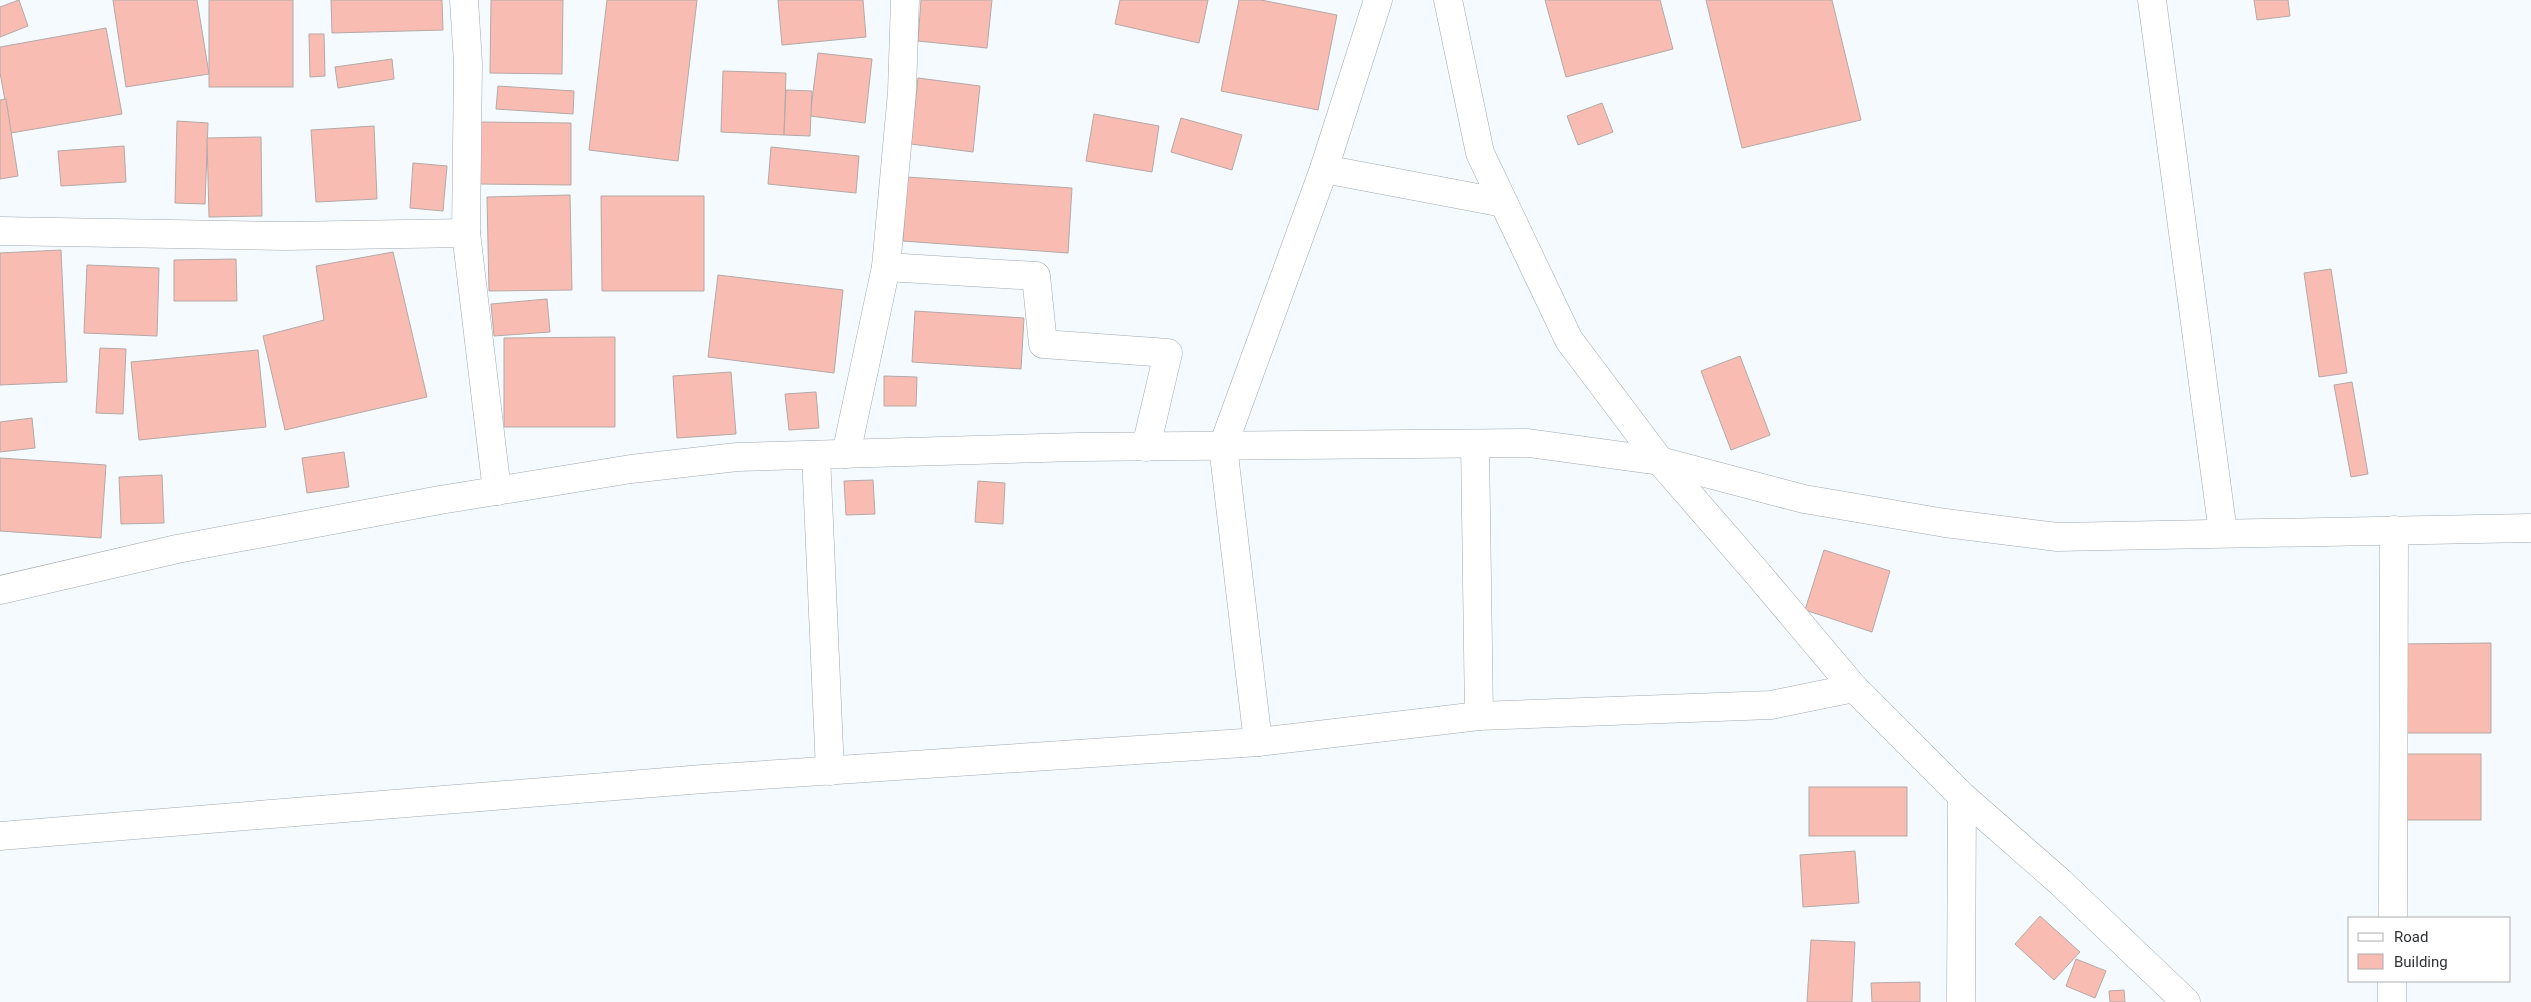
<svg xmlns="http://www.w3.org/2000/svg" width="2531" height="1002" font-family="Roboto,sans-serif">
	<style>
		.building { fill: #f9bcb2; stroke: #b4a9a7 }
		.lines { fill: none; stroke-linecap: round; stroke-linejoin: round }
		.minor-casing { stroke: #a1a9b0; stroke-width: 29 }
		.minor { stroke: #fff; stroke-width: 28 }
	</style>
	<rect width="100%" height="100%" fill="#f5fafe"/>
	<g class="building">
		<path d="M19 0 28 26 0 37V7Z"/>
		<path d="M113 0H197L209 74 126 87Z"/>
		<rect x="209" y="0" width="84" height="87"/>
		<path d="M331 0H442L443 30 332 33Z"/>
		<path d="M491 0H563L562 74 490 73Z"/>
		<path d="M607 0H697L678 161 589 150Z"/>
		<path d="M778 0H863L866 37 782 45Z"/>
		<path d="M921 0H992L987 48 918 41Z"/>
		<path d="M1120 0H1208L1199 43 1115 24Z"/>
		<path d="M1239 0H1261L1337 15 1318 110 1221 91Z"/>
		<path d="M1545 0H1660L1673 49 1566 77Z"/>
		<path d="M1706 0H1832L1861 120 1742 148Z"/>
		<path d="M2254 0H2288L2290 16 2257 20Z"/>
		<path d="M106 28 122 114 11 133 0 73V47Z"/>
		<path d="M309 34H324L325 76 310 77Z"/>
		<path d="M818 53 872 59 865 123 810 116Z"/>
		<path d="M392 59 394 79 338 88 335 67Z"/>
		<path d="M723 71 786 73 784 135 721 132Z"/>
		<path d="M918 78 980 86 973 152 911 144Z"/>
		<path d="M498 86 574 91 573 114 496 109Z"/>
		<path d="M786 90 812 91 810 136 784 135Z"/>
		<path d="M6 99 18 176 0 179V100Z"/>
		<path d="M1602 103 1613 132 1578 145 1567 116Z"/>
		<path d="M1094 114 1159 126 1152 172 1086 161Z"/>
		<path d="M1181 118 1242 135 1232 170 1171 152Z"/>
		<path d="M177 121 208 123 205 204 175 203Z"/>
		<path d="M479 122 571 123V185L479 184Z"/>
		<path d="M374 126 377 199 316 202 311 130Z"/>
		<path d="M261 137 262 216 209 217 207 138Z"/>
		<path d="M124 146 126 182 61 186 58 151Z"/>
		<path d="M771 147 859 156 856 193 768 184Z"/>
		<path d="M413 163 447 166 443 211 410 208Z"/>
		<path d="M907 177 1072 188 1068 253 903 241Z"/>
		<path d="M570 195 572 290 489 291 487 197Z"/>
		<path d="M601 196H704V291H602Z"/>
		<path d="M61 250 67 382 0 385V253Z"/>
		<path d="M393 252 427 397 285 430 263 336 324 320 316 266Z"/>
		<path d="M236 259 237 301H174V260Z"/>
		<path d="M87 265 159 268 157 336 84 333Z"/>
		<path d="M2331 269 2347 373 2319 377 2304 273Z"/>
		<path d="M718 275 843 290 834 373 708 357Z"/>
		<path d="M547 299 550 332 494 336 491 304Z"/>
		<path d="M915 311 1024 318 1021 369 912 362Z"/>
		<path d="M615 337V427H504V338Z"/>
		<path d="M100 348 126 349 123 414 96 413Z"/>
		<path d="M258 350 266 427 139 440 131 362Z"/>
		<path d="M1740 356 1770 435 1731 450 1701 371Z"/>
		<path d="M731 372 736 434 677 438 673 376Z"/>
		<path d="M884 376 917 377 916 406H884Z"/>
		<path d="M2352 382 2368 474 2351 477 2334 385Z"/>
		<path d="M816 392 819 428 789 430 785 394Z"/>
		<path d="M32 418 35 448 0 452V422Z"/>
		<path d="M344 452 349 487 307 493 302 458Z"/>
		<path d="M0 458 106 465 101 538 0 531Z"/>
		<path d="M162 475 164 523 121 524 119 477Z"/>
		<path d="M873 480 875 514 846 515 844 481Z"/>
		<path d="M978 481 1005 483 1003 524 975 522Z"/>
		<path d="M1824 550 1890 571 1872 632 1805 610Z"/>
		<path d="M2491 643V733H2403L2402 644Z"/>
		<rect x="2403" y="754" width="78" height="66"/>
		<rect x="1809" y="787" width="98" height="49"/>
		<path d="M1855 851 1859 903 1803 907 1800 855Z"/>
		<path d="M2040 916 2080 952 2054 980 2015 944Z"/>
		<path d="M1811 940 1855 942 1852 1002H1807Z"/>
		<path d="M2076 959 2106 971 2095 998 2066 986Z"/>
		<path d="M1920 982V1002H1872L1871 983Z"/>
		<path d="M2124 990 2125 1002H2110L2109 991Z"/>
	</g>
	<g class="lines">
		<defs>
			<g id="minor">
				<path d="M464 0 468 63 466 233"/>
				<path d="M1448 0 1480 153 1569 340 1660 461 1758 574 1854 688 1962 796 2059 881 2186 1002"/>
				<path d="M2152 0 2223 533"/>
				<path d="M1324 169 1378 0"/>
				<path d="M0 231 285 236 466 233 497 491"/>
				<path d="M886 267 902 92 905 0"/>
				<path d="M1475 444 1479 716"/>
				<path d="M846 454 886 267 1036 276 1043 344 1168 353 1146 447"/>
				<path d="M816 455 830 771"/>
				<path d="M0 590 177 549 440 500 631 469 737 457 1078 447 1528 443 1660 461 1804 499 1945 523 2057 537 2531 528"/>
				<path d="M1258 742 1223 446 1324 169 1504 203"/>
				<path d="M0 836 703 779 1258 742 1479 716 1771 705 1854 688"/>
				<path d="M2393 918 2394 530"/>
				<path d="M1961 1002 1962 796"/>
				<path d="M2392 1002V981"/>
			</g>
		</defs>
		<use href="#minor" class="minor-casing"/>
		<use href="#minor" class="minor"/>
	</g>
	<rect x="2348" y="917" width="162" height="65" fill="#ffffff" stroke="#acadae"/>
	<rect x="2358" y="933" width="25" height="8" fill="#ffffff" stroke="#acadae"/>
	<text x="2394" y="942" font-size="15" fill="#2f3235">Road</text>
	<rect x="2358" y="954" width="25" height="15" fill="#f9bcb2" stroke="#acadae"/>
	<text x="2394" y="967" font-size="15" fill="#2f3235">Building</text>
</svg>
